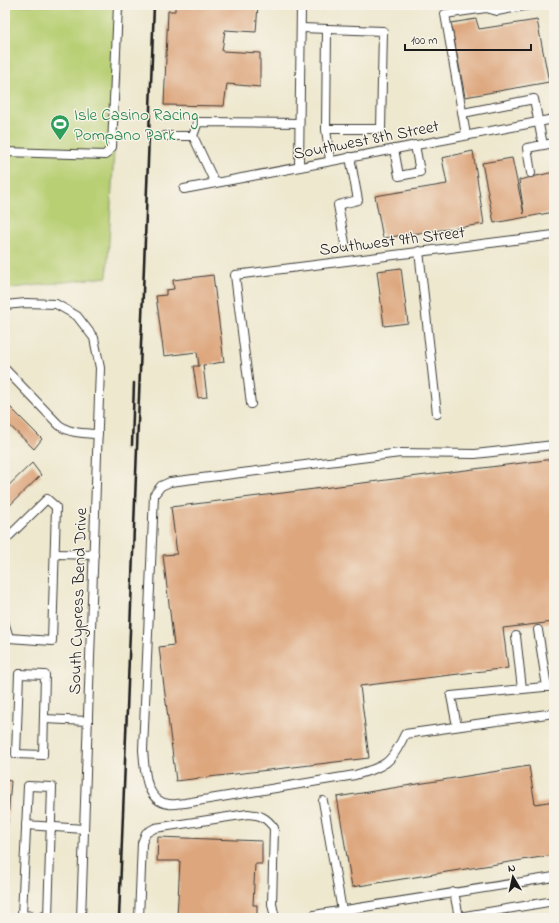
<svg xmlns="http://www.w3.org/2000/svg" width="559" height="923" font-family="'Indie Flower',sans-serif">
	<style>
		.green { fill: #b8cf73; stroke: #6a7648 }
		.building { fill: #dda67d }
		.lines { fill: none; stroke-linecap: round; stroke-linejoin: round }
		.minor-casing { stroke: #3c3b37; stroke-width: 10 }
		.minor { stroke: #fff; stroke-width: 8 }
		.rail { stroke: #1c1c1c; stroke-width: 2.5 }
		.labels { text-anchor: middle; stroke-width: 3; stroke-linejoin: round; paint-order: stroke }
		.leisure-label { font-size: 17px; fill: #27864d; stroke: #f7f3e8; text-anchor: start }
		.street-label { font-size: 17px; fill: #1c1c1c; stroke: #f7f3e8 }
	</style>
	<rect width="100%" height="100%" fill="#f7f3e8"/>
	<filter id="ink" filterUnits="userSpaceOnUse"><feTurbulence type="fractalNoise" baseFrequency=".025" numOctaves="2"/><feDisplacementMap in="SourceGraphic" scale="8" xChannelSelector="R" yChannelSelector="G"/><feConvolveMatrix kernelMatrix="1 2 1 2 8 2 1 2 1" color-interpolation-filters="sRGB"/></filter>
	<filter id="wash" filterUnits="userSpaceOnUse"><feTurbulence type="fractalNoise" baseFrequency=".012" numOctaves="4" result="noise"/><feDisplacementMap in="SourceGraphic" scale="16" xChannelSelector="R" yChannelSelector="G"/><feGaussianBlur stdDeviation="0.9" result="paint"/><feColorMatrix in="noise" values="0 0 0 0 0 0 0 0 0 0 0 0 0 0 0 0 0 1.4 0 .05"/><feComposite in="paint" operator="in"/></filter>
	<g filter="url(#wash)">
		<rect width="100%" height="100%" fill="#eee8cf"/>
		<path class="green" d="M5 5H122L107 277 5 289Z"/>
		<g id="blocks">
			<g class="building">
				<path d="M175 5H258L256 32 225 30 222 51 260 53V87L227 84 224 106 164 105 168 11H175Z"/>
				<path d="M476 19 479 29 537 20 549 82 465 97 451 23Z"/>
				<path d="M473 151 484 224 383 238 375 196 447 184 442 158Z"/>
				<path d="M512 158 524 214 519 180 554 172V212L494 223 482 163Z"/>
				<path d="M401 268 408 323 384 326 377 271Z"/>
				<path d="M213 275 224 362 203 365 207 397 198 398 193 366H199L197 352 164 356 156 296 166 295V290L174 289 173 280Z"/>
				<path d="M5 402 42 439 34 449 5 421Z"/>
				<path d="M554 459V622L503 628 508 668 360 686 369 758 176 781 159 647 174 645 163 555 177 554 171 507Z"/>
				<path d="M32 463 41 475 5 510V489Z"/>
				<path d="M529 766 535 804 554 801V855L352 887 337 797Z"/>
				<path d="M5 780 11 781 6 844H5Z"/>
				<path d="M158 837 262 841V864H255L253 905H257V918H177L180 861H157Z"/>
			</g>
		</g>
	</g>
	<g filter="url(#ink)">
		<use href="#blocks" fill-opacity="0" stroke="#3c3b37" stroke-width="1"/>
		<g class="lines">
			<defs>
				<g id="minor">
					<path d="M301 28 383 31 381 129H326"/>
					<path d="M327 30 326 129 330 161"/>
					<path d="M463 113 534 99 543 145"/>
					<path d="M466 135 445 14 486 8 497 11 529 5"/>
					<path d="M165 136H193L215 183"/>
					<path d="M193 136 198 122 299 123"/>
					<path d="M394 149 399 176 420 172 415 145"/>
					<path d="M5 152 105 155 112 147 118 5"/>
					<path d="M299 167 301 5"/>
					<path d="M531 173 527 148 554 143"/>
					<path d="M184 189 554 119"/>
					<path d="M345 243 338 205 358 200 350 157"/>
					<path d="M419 251 437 414"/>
					<path d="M5 305 26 303 56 304 77 316 94 338 100 368 81 918"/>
					<path d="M5 369 59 425C71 434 83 433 98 434"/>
					<path d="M251 404 235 275 554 235"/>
					<path d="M554 445 475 454 400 453 170 482 161 486 154 495 143 750C145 769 144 801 169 804 174 805 180 803 185 803L355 775C386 766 391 764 405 734L554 713"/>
					<path d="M5 540 47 499 56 507 52 641 9 638 5 625"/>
					<path d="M56 554 94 555"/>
					<path d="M538 630 547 687"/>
					<path d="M516 636 522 689"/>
					<path d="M19 674 45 675 43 755 16 754Z"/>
					<path d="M44 719 88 721"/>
					<path d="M457 726 451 696 554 686"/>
					<path d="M28 786 52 787 48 917 22 915Z"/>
					<path d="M323 801 342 911"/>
					<path d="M26 825 84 829"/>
					<path d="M454 892 459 917"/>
					<path d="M139 918 142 843 146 833 155 828 248 814C260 815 266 817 274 828L272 904 275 918"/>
					<path d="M311 918 314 915 554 877"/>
					<path d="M453 918 554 901"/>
				</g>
			</defs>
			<use href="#minor" class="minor-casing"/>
			<use href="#minor" class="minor"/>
			<g class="rail">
				<path d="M132 445 134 383"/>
				<path d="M119 918 154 5"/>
			</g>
		</g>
	</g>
	<defs>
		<symbol id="stadium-pin" viewBox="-11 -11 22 30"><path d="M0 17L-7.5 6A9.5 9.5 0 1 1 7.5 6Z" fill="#2e9e5b" stroke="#f7f3e8"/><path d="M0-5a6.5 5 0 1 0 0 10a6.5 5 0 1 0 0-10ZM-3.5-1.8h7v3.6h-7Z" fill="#fff"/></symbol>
	</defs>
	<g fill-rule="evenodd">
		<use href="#stadium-pin" x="49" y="113" width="22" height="30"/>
	</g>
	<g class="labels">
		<g class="leisure-label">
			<text x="74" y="120">Isle Casino Racing<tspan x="74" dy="20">Pompano Park</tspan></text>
		</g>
		<g class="street-label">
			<text transform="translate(366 139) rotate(-11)" y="6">Southwest 8th Street</text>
			<text transform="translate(392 240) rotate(-7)" y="6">Southwest 9th Street</text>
			<text transform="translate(77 601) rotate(-88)" y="6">South Cypress Bend Drive</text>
		</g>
	</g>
	<rect width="559" height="923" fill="none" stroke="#f7f3e8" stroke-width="20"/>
	<g transform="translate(513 877) rotate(351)" stroke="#f7f3e8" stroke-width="3" paint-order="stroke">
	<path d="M0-3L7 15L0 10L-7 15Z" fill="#1c1c1c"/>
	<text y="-6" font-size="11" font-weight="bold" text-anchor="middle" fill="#1c1c1c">N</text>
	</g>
	<path d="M405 44v6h126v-6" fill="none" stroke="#1c1c1c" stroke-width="2"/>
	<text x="411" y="44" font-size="12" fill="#1c1c1c" stroke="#f7f3e8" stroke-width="3" paint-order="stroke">100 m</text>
</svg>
